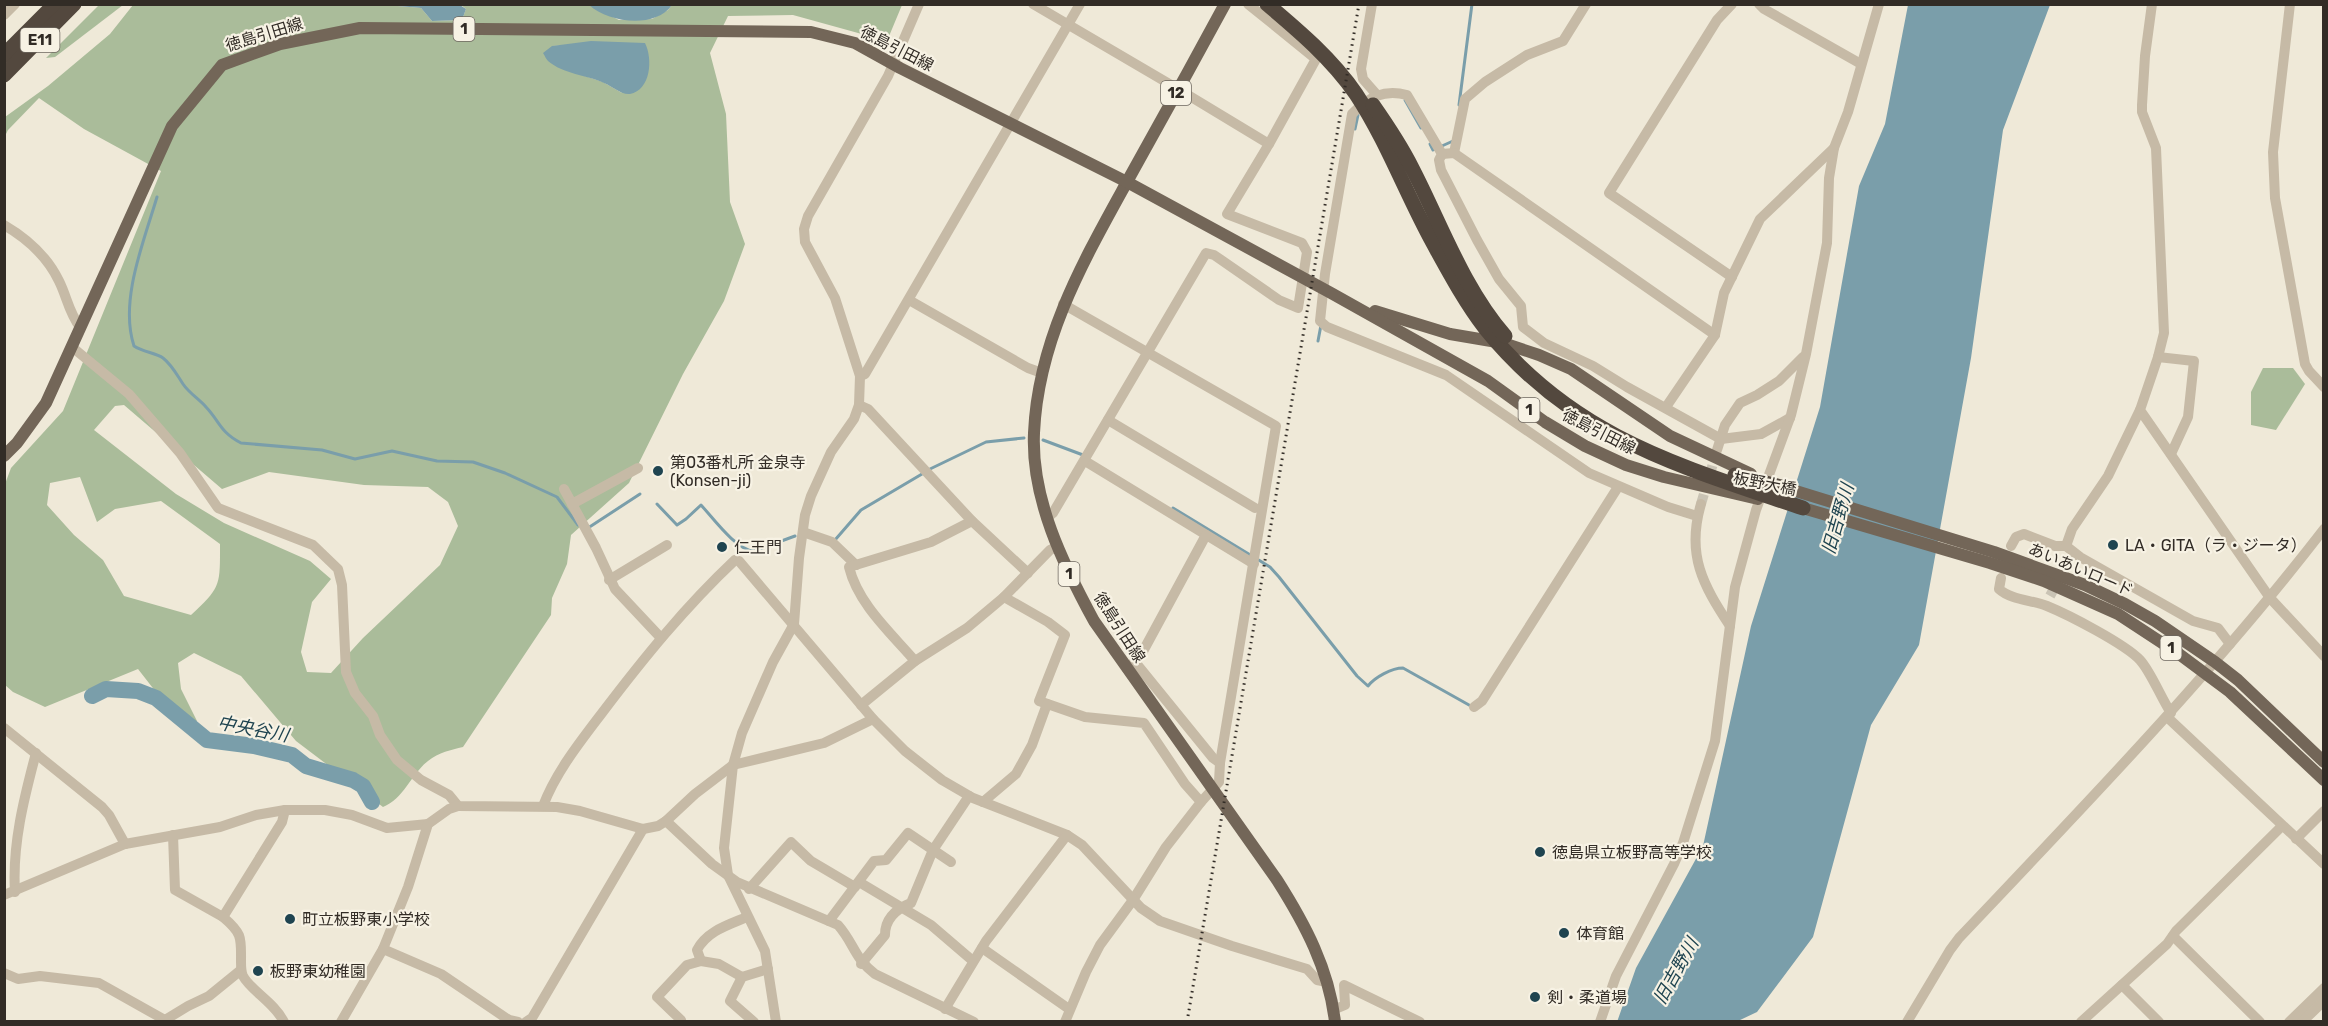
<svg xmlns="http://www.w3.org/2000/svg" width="2328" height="1026" font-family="Rubik,'Noto Sans JP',sans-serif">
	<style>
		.green { fill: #aabc9a; fill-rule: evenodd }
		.water { fill: #7a9eaa }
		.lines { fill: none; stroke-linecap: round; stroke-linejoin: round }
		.stream { stroke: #7a9eaa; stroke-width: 3 }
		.river { stroke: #7a9eaa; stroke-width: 16 }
		.minor-tunnel { stroke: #c9c3b4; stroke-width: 10; stroke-dasharray: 10 5; stroke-linecap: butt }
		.minor { stroke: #c6baa6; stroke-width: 10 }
		.major { stroke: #736658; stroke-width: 12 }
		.highway { stroke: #53483e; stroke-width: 15 }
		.rail { stroke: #322c26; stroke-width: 3; stroke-dasharray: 1.5 4.5; stroke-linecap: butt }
		.poi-dot { fill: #1f4450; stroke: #f7f2e4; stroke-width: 2 }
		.labels { text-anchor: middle; stroke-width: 4.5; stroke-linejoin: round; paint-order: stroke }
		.shield { fill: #f7f2e4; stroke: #6d675f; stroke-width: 1.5 }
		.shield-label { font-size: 15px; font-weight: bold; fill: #322c26 }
		.street-label { font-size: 16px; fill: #322c26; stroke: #f7f2e4 }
		.poi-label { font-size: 16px; fill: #322c26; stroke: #f7f2e4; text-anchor: start }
		.water-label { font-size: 18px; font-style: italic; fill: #1f4450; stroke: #f7f2e4 }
	</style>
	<rect width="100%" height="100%" fill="#efe9d8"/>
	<g class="green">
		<path d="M460 4 589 5 619 20 652 19 668 10 672 5H902L887 41 793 15 728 16 710 53 726 114 730 202 745 244 724 301 683 374 629 483 571 535 567 564 552 598 551 615 463 747C451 750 439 752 428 761 411 774 404 799 383 807L296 741 241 676 194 653 178 663 181 689 197 721 184 728 138 669 45 707 13 692 5 685V484L11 468 63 411 161 171 84 129 39 98 8 130 5 136V117L48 86 110 34 133 5H386L421 8 432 21 462 20 466 9ZM578 45 622 93 603 82 564 69 552 46ZM124 405 222 489 269 472 364 485 428 487 448 502 458 526 440 565 363 638 331 673 307 672 301 652 312 602 331 579 310 561 224 523 176 494 94 430 115 406ZM80 477 97 522 115 509 161 501 220 544C220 586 221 587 191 615L124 596 103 560 74 535 47 505 50 483Z"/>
		<path d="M99 5H123L55 57 46 58Z"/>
		<path d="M2263 368H2293L2305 384 2276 430 2251 425V392Z"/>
	</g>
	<g class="water">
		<path d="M386 5H460L466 9 462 20 432 21 421 8Z"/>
		<path d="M589 5H672C655 29 609 23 589 5Z"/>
		<path d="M1908 5H2050L2003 130 1971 358 1919 645 1871 725 1813 937 1757 1012 1738 1021 1617 1022 1636 968 1703 846 1751 626 1820 407 1859 186 1885 124Z"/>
		<path d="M591 41 645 43C653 59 651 90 630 94 621 95 612 86 604 83 587 75 563 74 548 61 546 59 545 56 543 53L552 46Z"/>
	</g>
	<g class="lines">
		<g class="stream">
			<path d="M1405 100 1421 128"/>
			<path d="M1459 105 1472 4"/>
			<path d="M1355 129 1358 115"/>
			<path d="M1430 144 1433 150 1453 141"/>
			<path d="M157 197C144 241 119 301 134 346 143 352 156 353 163 358 172 365 177 375 183 384 189 393 199 399 206 407 220 422 220 432 241 443L322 450 355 459 392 451 437 461 473 462 505 473 557 497 578 525"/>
			<path d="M1318 341 1321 325"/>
			<path d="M1043 440 1083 455"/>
			<path d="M930 469 986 442 1024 438"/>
			<path d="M657 504 677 525 686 519 701 505C713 518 737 551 754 551L795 536"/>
			<path d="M1173 508 1252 556"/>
			<path d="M588 528 640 494"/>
			<path d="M835 540 861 510 922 474"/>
			<path d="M1257 559 1270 567 1279 577 1357 676 1368 686C1375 677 1392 668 1403 668L1469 705"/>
		</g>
		<path class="river" d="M92 696 106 689 138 691 156 698 207 740 254 746 292 755 306 766 353 780 363 786 372 802"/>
		<g class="minor-tunnel">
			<path d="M1701 504 1717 450"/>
			<path d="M2050 596 2068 563"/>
		</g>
		<g class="minor">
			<path d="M1033 4 1178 89 1269 144"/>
			<path d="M1372 4 1361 69 1363 79 1377 95"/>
			<path d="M1732 4 1717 20 1609 193 1732 277"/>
			<path d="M1759 4 1764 9 1861 64"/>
			<path d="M2152 4 2145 56 2142 105V112L2156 148 2164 333 2158 357 2140 410 2270 598 2324 656"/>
			<path d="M2290 4 2273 152 2275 198 2305 364 2309 371 2324 387"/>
			<path d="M4 15 15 4"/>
			<path d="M1454 153 1465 99 1485 82 1527 55 1563 41 1586 4"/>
			<path d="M1442 154 1454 153 1715 335"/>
			<path d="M4 225C28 239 47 256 59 281 67 297 69 313 80 327"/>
			<path d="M909 300 1028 368 1042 373"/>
			<path d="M1063 304 1276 426 1220 763 1219 782 1201 802"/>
			<path d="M72 347 129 394 180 453 218 508 313 545 338 569 342 585 346 672 355 693 373 716 380 735 397 760 421 780 449 795 458 806 557 807 580 811 643 829 658 826 666 821 695 794 733 765 824 743 873 719"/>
			<path d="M2158 357 2194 361 2188 417 2171 454"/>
			<path d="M860 376 865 374 1080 4"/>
			<path d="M859 405 868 409 972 521 1028 573"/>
			<path d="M1666 407 1715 335 1724 293 1760 219 1834 148"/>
			<path d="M1108 420 1255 508"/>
			<path d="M1717 450 1725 425 1740 403 1757 395 1779 381 1803 357"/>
			<path d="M1085 461 1254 564"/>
			<path d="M564 489 596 548 615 589 661 638"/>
			<path d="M572 504 638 468"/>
			<path d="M1701 504C1686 555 1703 585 1730 626"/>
			<path d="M1697 516 1668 507 1589 473 1446 375 1327 327 1320 321 1325 274 1352 114C1368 97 1384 89 1407 95L1442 154 1439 160 1441 170 1477 240 1499 279 1521 306 1523 327 1544 343 1593 366 1627 387 1721 439 1761 434 1790 418"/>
			<path d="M1047 518 1053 513 1206 253 1214 255 1279 300 1298 308 1307 252 1302 243 1227 214 1269 144 1316 59 1248 4"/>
			<path d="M803 532 832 542 856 565"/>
			<path d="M2011 546 2016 537 2024 534 2055 546H2066L2080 557 2193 621 2218 628 2230 644"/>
			<path d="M2066 546 2072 529 2108 476 2140 410"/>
			<path d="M2001 578 1999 589C2011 600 2032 600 2047 606 2069 615 2125 644 2140 660 2151 672 2161 698 2171 713"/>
			<path d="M609 580 667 545"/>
			<path d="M1004 597 1048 622 1065 635 1039 701 1085 717 1144 723 1185 784 1201 802 1166 847 1133 900 1100 945 1086 972 1065 1022"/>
			<path d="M915 661C891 633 858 604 849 567L931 542 972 521"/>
			<path d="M1135 662 1213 758 1220 763"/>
			<path d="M1127 669 1141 655 1206 535"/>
			<path d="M861 705 915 661 967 628 1004 597 1050 550 1056 547"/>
			<path d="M1474 707 1482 701 1618 487"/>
			<path d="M2167 717 2324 864"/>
			<path d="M4 728 102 807 109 815 125 844"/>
			<path d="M983 802 1016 774 1032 745 1047 704"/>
			<path d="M543 806C556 772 580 742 602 713 643 659 685 607 735 560L739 561 873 719 905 751 942 780 973 798 1067 835 1082 845 1141 908 1160 921 1232 946 1307 969 1317 980 1327 982"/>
			<path d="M666 821 712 864 737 882 838 925C854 943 854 958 875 974L974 1022"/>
			<path d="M173 835 175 890 223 917 282 822 285 810"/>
			<path d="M2296 839 2324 811"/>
			<path d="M859 882 931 925 973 961"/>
			<path d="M749 889 791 842 811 861 855 887"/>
			<path d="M15 892C12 845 24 798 36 753"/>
			<path d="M4 895 125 844 220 827 256 815 285 810H325L352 815 387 828 428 824"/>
			<path d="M223 917C243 934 241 938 241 962 241 967 241 972 243 976 251 991 274 1002 284 1022"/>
			<path d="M829 921 874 861 886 860 908 833 951 862"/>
			<path d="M2173 936 2260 1022"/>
			<path d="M982 948 1069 1009"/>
			<path d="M383 949 441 974 509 1020 518 1022"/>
			<path d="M701 961 719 964 742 977"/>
			<path d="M861 964 885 935C885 919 896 909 911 903L933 850 969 796"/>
			<path d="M4 973 18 979 40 976 99 983 165 1020 188 1006 209 996 241 970"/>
			<path d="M2122 985 2159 1022"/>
			<path d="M945 1009 986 941 1067 835"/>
			<path d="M1333 1010 1345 1005 1344 985 1420 1022"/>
			<path d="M341 1022 383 949 408 887 428 824 449 809 458 806"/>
			<path d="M526 1022 532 1018 643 829"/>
			<path d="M680 1022 681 1020 657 997 687 965 701 961 697 950C707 931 728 925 747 917"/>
			<path d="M754 1022 730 1001 742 977 768 969"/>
			<path d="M776 1022 765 951 728 875 724 848 733 765 742 733 773 662 794 624 799 558 805 515 811 496 831 452 854 419 859 405 860 376 835 298 805 242 804 229 808 216 888 76 919 4"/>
			<path d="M1600 1022 1616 976 1674 864 1683 843 1715 741 1735 587 1756 510 1791 415 1806 354 1827 243 1829 178 1834 148 1848 112 1879 4"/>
			<path d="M1907 1022 1950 950 1959 938C2085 805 2212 674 2324 529"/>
			<path d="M2081 1022 2167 944 2176 931 2282 826"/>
			<path d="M2289 1022 2324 988"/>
			<path d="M2302 1022 2324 1001"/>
		</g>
		<g class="major">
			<path d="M1225 4C1193 63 1161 121 1128 180 1084 260 1038 339 1034 433 1031 499 1063 564 1094 621L1277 880C1305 924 1329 969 1335 1022"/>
			<path d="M1375 311 1450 334 1503 343 1539 355 1571 369 1670 436 1751 474"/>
			<path d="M4 456 17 443 46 403 172 126 222 65 280 44 360 28 811 32 855 43 900 68 1127 182 1331 293 1488 381 1545 422 1585 446 1626 465 1664 477 1758 499"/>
			<path d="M1773 484 1994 552 2085 585 2125 604 2155 621 2215 662 2238 680 2324 762"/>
			<path d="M1796 506 1990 563 2044 581 2118 614 2179 654 2230 692 2324 780"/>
		</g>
		<g class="highway">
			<path d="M1267 4C1299 31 1332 59 1356 94 1387 141 1406 194 1433 243 1449 272 1465 302 1485 328 1573 437 1677 465 1803 508"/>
			<path d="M4 55 55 4"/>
			<path d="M4 75 74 4"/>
			<path d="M1373 105C1387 125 1401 146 1412 168 1441 224 1463 288 1505 336"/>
			<path d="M1735 475 1781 487"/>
		</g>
		<path class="rail" d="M1187 1022 1359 4"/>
	</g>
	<g class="poi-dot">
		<circle cx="658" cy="471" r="6"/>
		<circle cx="2113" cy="545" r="6"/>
		<circle cx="722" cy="547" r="6"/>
		<circle cx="1540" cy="852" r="6"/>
		<circle cx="290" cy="919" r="6"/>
		<circle cx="1564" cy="933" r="6"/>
		<circle cx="258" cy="971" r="6"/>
		<circle cx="1535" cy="997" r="6"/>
	</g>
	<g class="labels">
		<g class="shield">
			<rect x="453.5" y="17" width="21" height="24" rx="4.5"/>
			<rect x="20.5" y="28" width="39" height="24" rx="4.5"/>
			<rect x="1161" y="81" width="30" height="24" rx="4.5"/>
			<rect x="1518.5" y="398" width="21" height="24" rx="4.5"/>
			<rect x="1058.5" y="562" width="21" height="24" rx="4.5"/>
			<rect x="2160.5" y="636" width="21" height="24" rx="4.5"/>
		</g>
		<g class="shield-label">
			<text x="464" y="34">1</text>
			<text x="40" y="45">E11</text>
			<text x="1176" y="98">12</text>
			<text x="1529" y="415">1</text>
			<text x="1069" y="579">1</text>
			<text x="2171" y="653">1</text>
		</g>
		<g class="street-label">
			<text transform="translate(264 34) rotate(-17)" y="6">徳島引田線</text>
			<text transform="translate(897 48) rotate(27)" y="6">徳島引田線</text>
			<text transform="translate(1599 431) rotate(27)" y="6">徳島引田線</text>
			<text transform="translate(1765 483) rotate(11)" y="6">板野大橋</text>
			<text transform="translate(2081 569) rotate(23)" y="6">あいあいロード</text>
			<text transform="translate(1120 627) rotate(57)" y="6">徳島引田線</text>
		</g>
		<g class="poi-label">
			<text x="670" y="468">第03番札所 金泉寺<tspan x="670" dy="18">(Konsen-ji)</tspan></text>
			<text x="2125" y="551">LA・GITA（ラ・ジータ）</text>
			<text x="734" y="553">仁王門</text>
			<text x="1552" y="858">徳島県立板野高等学校</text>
			<text x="302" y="925">町立板野東小学校</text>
			<text x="1576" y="939">体育館</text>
			<text x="270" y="977">板野東幼稚園</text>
			<text x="1547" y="1003">剣・柔道場</text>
		</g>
		<g class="water-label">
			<text transform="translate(1838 519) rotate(-74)" y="6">旧吉野川</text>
			<text transform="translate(253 729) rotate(11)" y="6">中央谷川</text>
			<text transform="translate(1676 971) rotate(-61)" y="6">旧吉野川</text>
		</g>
	</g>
	<rect width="2328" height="1026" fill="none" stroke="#322c26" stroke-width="12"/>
</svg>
